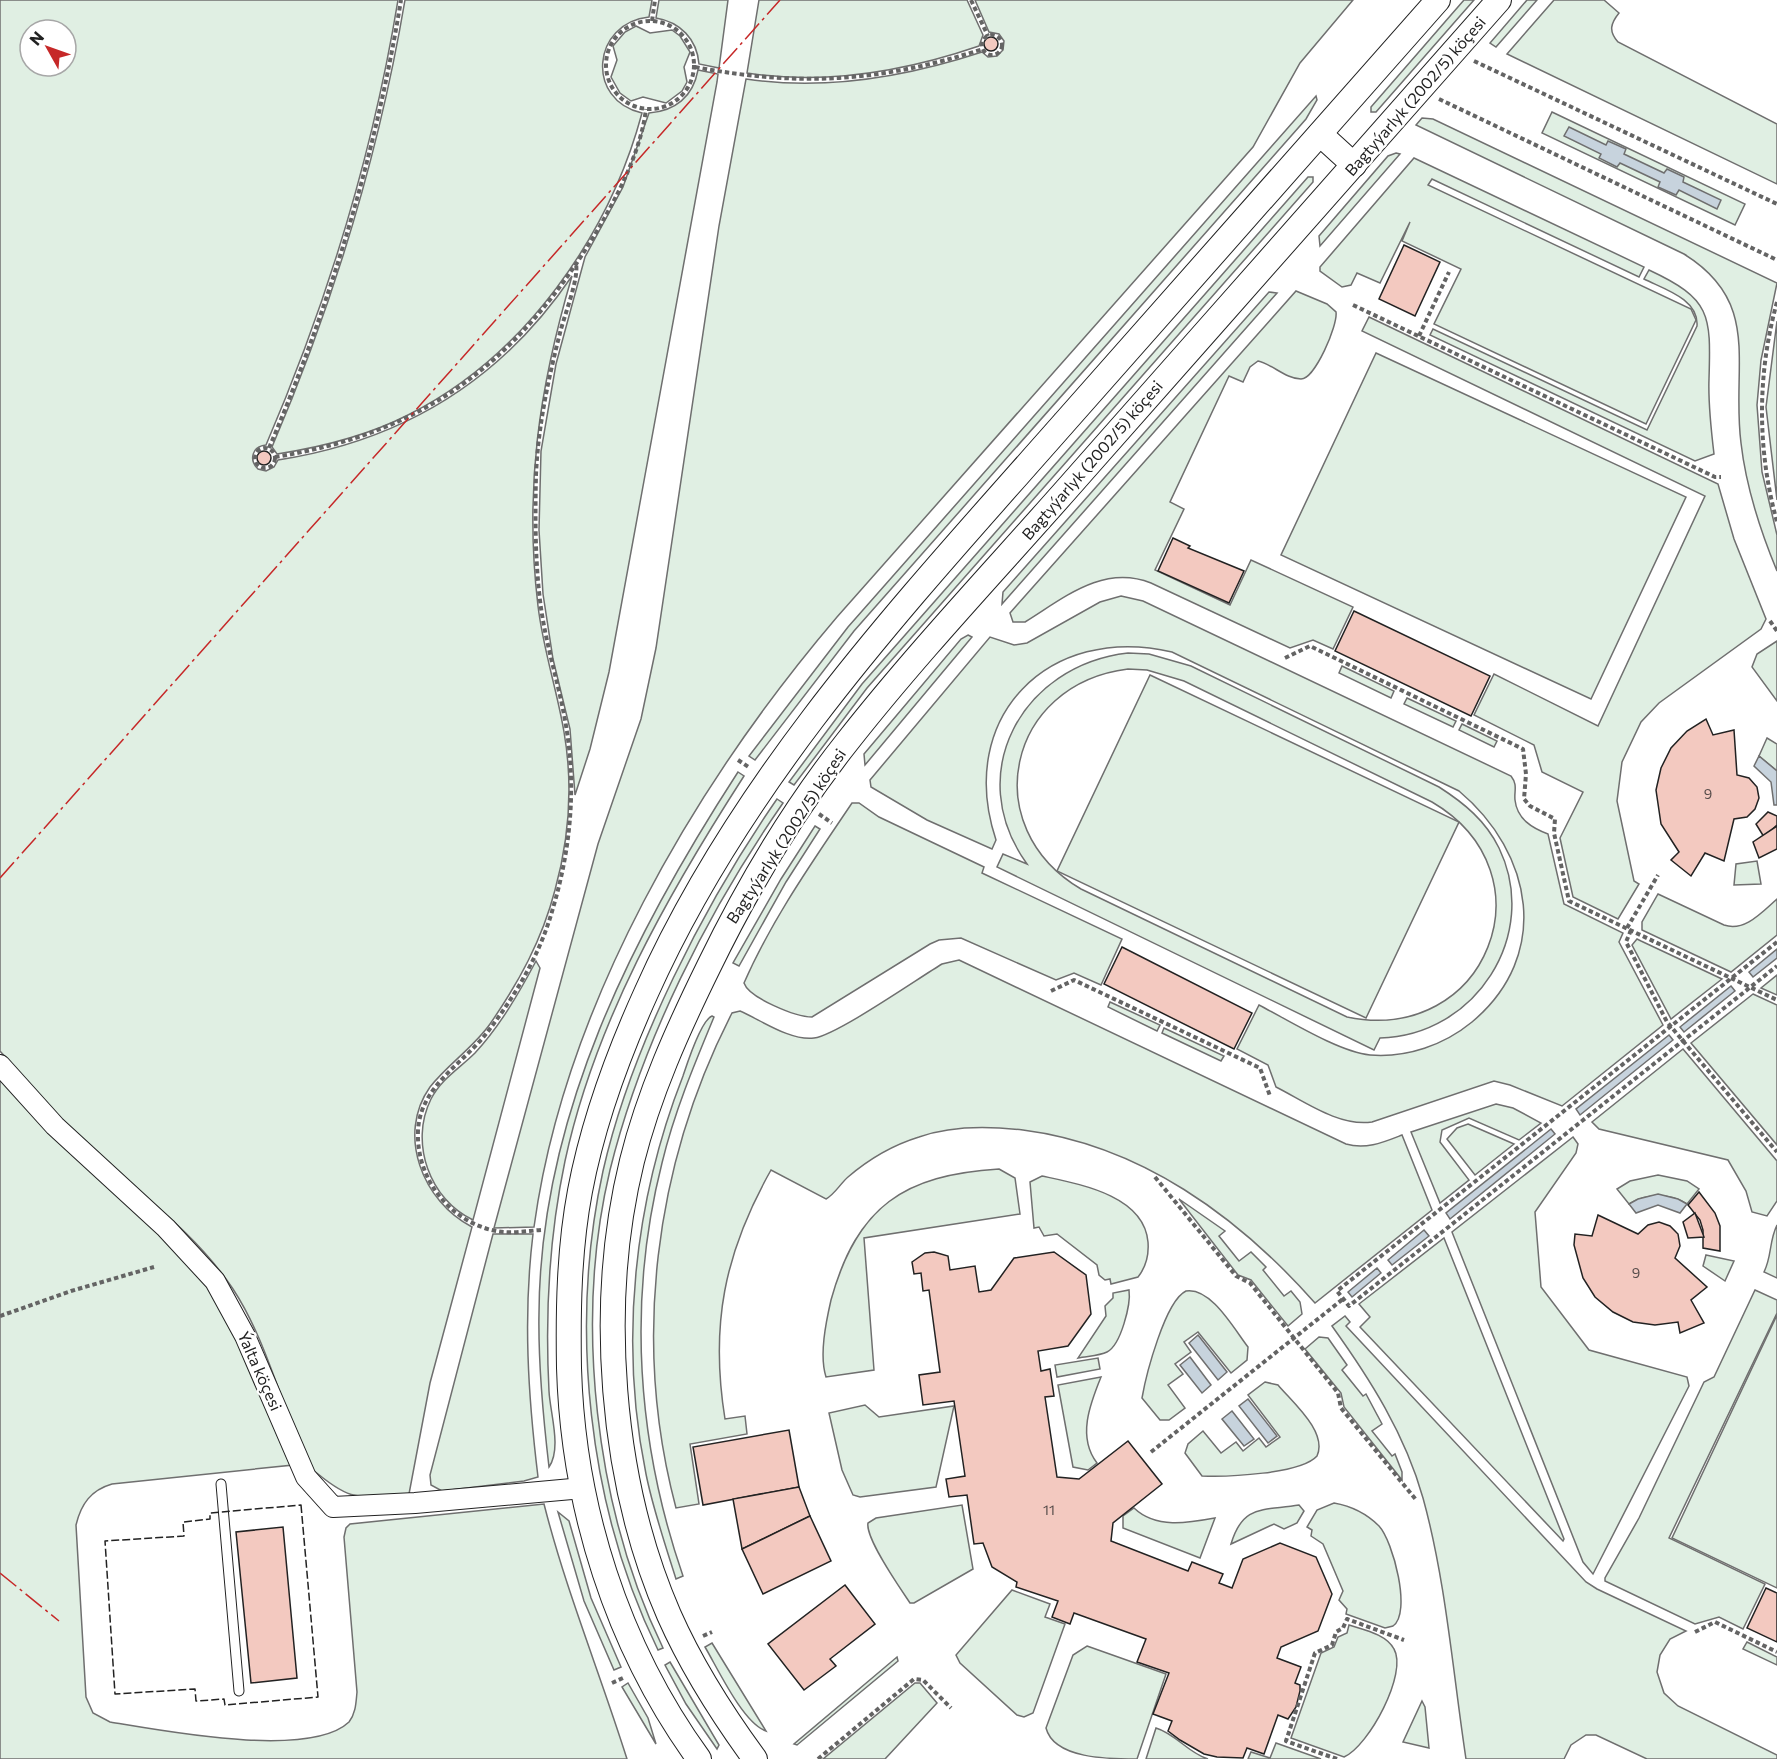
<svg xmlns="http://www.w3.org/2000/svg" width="1777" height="1759" font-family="Commissioner,sans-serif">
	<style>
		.green { fill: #e0efe3; stroke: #6f6f6f; stroke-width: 1.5; fill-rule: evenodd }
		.water { fill: #c7d3dd; stroke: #6f6f6f; stroke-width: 1.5 }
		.building { fill: #f3c9c0; stroke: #222; stroke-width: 1.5 }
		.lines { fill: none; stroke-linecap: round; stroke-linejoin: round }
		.service-casing { stroke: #222; stroke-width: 11 }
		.minor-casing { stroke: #222; stroke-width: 22 }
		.tertiary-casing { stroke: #222; stroke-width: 26 }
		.path { stroke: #646464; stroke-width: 4; stroke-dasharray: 4.5 3; stroke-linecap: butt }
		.service { stroke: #fff; stroke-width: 9 }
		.minor { stroke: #fff; stroke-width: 20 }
		.tertiary { stroke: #fff; stroke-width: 24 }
		.fence { stroke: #222; stroke-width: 1.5; stroke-dasharray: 8 3; stroke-linecap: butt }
		.power { stroke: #c62828; stroke-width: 1.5; stroke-dasharray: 21 4.5 3 4.5; stroke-linecap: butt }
		.labels { text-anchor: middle; stroke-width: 4.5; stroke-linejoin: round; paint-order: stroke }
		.number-label { font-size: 14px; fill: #564c4a }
		.street-label { font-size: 16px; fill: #222; stroke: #fff }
	</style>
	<rect width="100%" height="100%" fill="#fff"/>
	<g class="green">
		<path d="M0 0H398C373 153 327 303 266 445 253 446 248 459 258 469L266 471 274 467 278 460C401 441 501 381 572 276 539 388 524 489 538 606 543 649 557 690 564 732 573 784 569 839 555 890 542 940 519 982 490 1024 473 1048 448 1064 430 1087 396 1135 423 1202 472 1227L430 1383 409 1494C358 1497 353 1504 312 1469 282 1412 269 1344 233 1289 194 1230 134 1190 83 1142 54 1114 27 1082 0 1051ZM30 30H66V66H30Z"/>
		<path d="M405 0H652L649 17C592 23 585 100 642 113 609 236 524 357 408 415 367 436 322 447 277 454L272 447C333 304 379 154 405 0Z"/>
		<path d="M659 0H728L719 68 699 64C697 39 680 22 656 18Z"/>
		<path d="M759 0H967L983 35 979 46C906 71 824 85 747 73Z"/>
		<path d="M975 0H1353L1300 63 1253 147 837 617C694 785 564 1007 534 1227L494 1228 598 844 641 719 656 648 719 226 746 79C826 91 906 77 982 52L988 57 997 56 1003 50 1004 41 999 34 989 32Z"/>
		<path d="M1464 0H1474L1376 112H1371V107Z"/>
		<path d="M1527 0H1537L1496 47 1490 43Z"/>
		<path d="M1554 0H1604L1619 13C1611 23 1608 31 1618 42L1777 124V184L1507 54Z"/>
		<path d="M636 26 650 33 672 30 680 36 690 52 684 67 687 82 682 91 666 103 643 97 631 101 620 93 611 77 617 60 613 46 625 32Z"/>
		<path d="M698 70 718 74 717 82 609 672 590 749 575 795 570 729 553 659 543 594 539 530 541 451 556 364 585 257 623 187 649 113C675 111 693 97 698 70Z"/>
		<path d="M1316 96 1317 100 1306 119 854 631 755 760 749 756 848 627Z"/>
		<path d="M1552 112 1745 204 1735 225 1542 133Z"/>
		<path d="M1422 118 1433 119 1777 283 1761 360 1757 405 1762 472 1777 535V571C1760 530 1746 487 1741 443 1731 366 1763 303 1684 254L1416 125Z"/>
		<path d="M1396 153 1400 154 1320 246 1319 236 1388 156Z"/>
		<path d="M1414 158 1644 267 1639 277 1432 179 1428 185 1691 309 1696 320 1646 424 1434 324 1461 269 1402 241 1410 222 1380 283 1357 273 1351 285 1342 287 1320 271V267Z"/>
		<path d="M1308 177H1313V182L867 688 794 785 789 782 862 684Z"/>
		<path d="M1649 270C1711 299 1711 314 1709 379 1708 404 1711 429 1714 454L1695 461 1430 335 1433 329 1647 430 1697 326C1699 299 1664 289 1644 279Z"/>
		<path d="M1296 291 1327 304 1336 312C1338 325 1315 379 1301 379 1286 379 1272 364 1258 361L1250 367 1243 382 1229 376 1170 502 1184 509 1155 570 1230 605 1251 560 1353 607 1333 649 1313 640 1290 648 1151 583C1103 564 1064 598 1025 622H1013L1010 613Z"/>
		<path d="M1269 292 1277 293 1002 604 1003 592Z"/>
		<path d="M1369 317 1718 484 1734 539 1766 619 1761 629 1659 703 1641 722 1622 762 1617 801 1634 881 1639 884 1618 919 1573 897 1560 838 1583 792 1542 772 1534 745 1474 715 1494 674 1598 726 1705 496 1362 331Z"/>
		<path d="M1777 321V500L1766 407Z"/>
		<path d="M1376 353 1686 497 1591 699 1281 555Z"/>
		<path d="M1121 596 1143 601 1511 776C1518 785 1514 791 1515 800 1517 819 1532 828 1548 834L1564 904 1623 933 1619 942 1663 1025 1562 1106 1510 1085 1494 1081 1372 1122C1339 1127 1304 1101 1276 1087L1268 1065 1237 1049 1259 1005C1288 1020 1339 1052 1370 1055 1407 1058 1444 1045 1472 1022 1552 955 1533 853 1459 791L1172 652C1049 623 955 717 996 840L992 849 927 820 871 787 870 780 990 637 1014 645 1027 643 1100 602Z"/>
		<path d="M968 635 972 637 865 765 864 754 961 639Z"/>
		<path d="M1777 641V701L1752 667 1757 654Z"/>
		<path d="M1128 653 1149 654 1191 666 1439 787C1464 803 1486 821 1499 848 1541 935 1475 1036 1380 1038L1374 1050 997 867 1003 854 1027 864C962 774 1022 665 1128 653ZM1128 669 1147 670 1184 681 1432 802C1555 874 1486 1046 1347 1017L1081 889C976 827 1007 684 1128 669Z"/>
		<path d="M1342 666 1394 691 1391 698 1339 673Z"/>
		<path d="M1150 675 1459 822 1366 1018 1057 871Z"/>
		<path d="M1407 698 1456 721 1453 727 1404 704Z"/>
		<path d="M1462 724 1497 741 1494 747 1459 730Z"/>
		<path d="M1767 738 1777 744V771L1759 756Z"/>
		<path d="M738 772 744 776C668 894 595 1022 565 1161 549 1237 545 1314 549 1391 550 1413 562 1448 549 1467 543 1416 538 1365 539 1313 540 1116 633 934 738 772Z"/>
		<path d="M777 799 783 803C708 911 642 1041 610 1170 574 1321 595 1508 663 1648L658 1650C588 1507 569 1327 603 1171 631 1047 705 903 777 799Z"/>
		<path d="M852 803H859L879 817 984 867 982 873 1122 939 1101 985 1074 973 1056 980 961 938 939 940 930 944 812 1017C796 1017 749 998 744 983 772 919 813 861 852 803Z"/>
		<path d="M815 826 820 829 786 882 739 966 733 963 781 879Z"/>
		<path d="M1757 861 1761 884 1734 885 1736 864Z"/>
		<path d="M1658 894 1724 925C1745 932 1762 912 1777 899V935L1731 972 1642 930V922Z"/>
		<path d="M1637 939 1641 941 1722 979 1671 1019 1632 945Z"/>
		<path d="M959 960 1346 1144C1366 1150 1384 1142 1402 1135L1432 1210 1315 1303C1238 1216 1140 1145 1023 1130 989 1126 952 1125 919 1137 893 1145 869 1159 848 1177 840 1184 835 1194 826 1199L771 1170C724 1253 710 1326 725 1419L745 1416 747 1434 690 1444 699 1504 676 1508C632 1343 654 1165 732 1013L740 1011C761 1020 790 1041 814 1038 837 1035 917 979 942 964Z"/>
		<path d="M536 961 540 968 473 1220C430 1200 409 1143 431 1099 441 1079 460 1068 475 1053 500 1026 519 993 536 961Z"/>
		<path d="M1777 975V995L1761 988Z"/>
		<path d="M1753 994 1777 1005V1145L1691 1043Z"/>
		<path d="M1110 1002 1160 1025 1157 1031 1108 1007Z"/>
		<path d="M712 1016 714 1017C694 1065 674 1113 662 1163 627 1301 637 1443 683 1576L676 1579C665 1544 653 1509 646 1474 619 1342 634 1201 683 1076 687 1064 701 1020 712 1016Z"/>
		<path d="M1164 1028 1224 1056 1221 1061 1162 1033Z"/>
		<path d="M1683 1049 1777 1161V1201L1767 1216 1752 1212 1746 1191 1728 1160 1599 1129 1592 1122Z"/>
		<path d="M0 1076 188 1259 222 1307 293 1465 112 1484C91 1490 81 1504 76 1525L86 1697 93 1713 110 1722C165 1731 310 1759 349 1722 356 1713 356 1702 357 1692L344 1537 346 1528 350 1524 544 1504C566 1591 600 1673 627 1759H0Z"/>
		<path d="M1496 1104 1513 1108 1541 1123 1519 1140 1469 1118 1442 1130 1440 1142 1469 1180 1440 1203 1411 1132Z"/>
		<path d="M1468 1124 1514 1144 1475 1175 1447 1139 1457 1128Z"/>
		<path d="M1573 1137 1578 1144 1576 1153 1535 1212 1541 1287 1589 1350 1687 1377 1689 1386 1593 1574 1583 1562 1452 1232Z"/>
		<path d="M999 1169 1015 1178 1020 1214 864 1238 874 1370 826 1377C819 1355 826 1322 831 1300 857 1206 904 1175 999 1169Z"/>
		<path d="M1658 1175 1687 1181 1699 1189 1687 1204C1670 1193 1647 1193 1629 1204L1617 1189 1630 1181Z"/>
		<path d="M1042 1176C1079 1184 1144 1195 1148 1242 1149 1255 1146 1267 1138 1277L1111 1284 1110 1279 1105 1280 1099 1275 1097 1265 1057 1234 1044 1236 1039 1227 1034 1228 1030 1182Z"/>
		<path d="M1179 1199 1225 1231 1219 1236 1239 1261 1251 1252 1266 1267 1263 1270 1284 1296 1291 1291 1300 1302 1302 1314 1288 1326 1251 1280 1238 1275Z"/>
		<path d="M1777 1225V1278L1764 1272C1772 1256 1769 1241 1777 1225Z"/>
		<path d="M493 1234H533C523 1316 528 1395 538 1477L524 1481 442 1491 431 1485 430 1475Z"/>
		<path d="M1444 1238 1564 1539 1563 1541 1360 1327 1370 1317 1359 1304Z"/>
		<path d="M1706 1255 1734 1261 1725 1281 1703 1266Z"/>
		<path d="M1129 1290C1131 1304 1121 1345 1107 1352 1099 1356 1087 1356 1078 1358L1106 1316 1105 1306 1113 1298V1293Z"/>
		<path d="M1755 1290 1777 1300V1313L1669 1538 1765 1584 1743 1629 1719 1617 1695 1624 1605 1581V1578L1639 1518 1704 1382 1714 1377Z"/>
		<path d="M1186 1291C1211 1287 1234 1329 1248 1347L1247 1360 1231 1373 1198 1332 1184 1342 1191 1352 1175 1364 1183 1374 1168 1385 1185 1408 1169 1420H1160L1142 1398C1146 1375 1165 1301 1186 1291Z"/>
		<path d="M1777 1315V1588L1672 1538Z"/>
		<path d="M1345 1316 1350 1322 1346 1326 1586 1582 1597 1589 1686 1631 1670 1639 1660 1655 1657 1672 1664 1693 1678 1706 1777 1755V1759H1647L1596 1735H1586L1571 1745 1564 1759H1466C1453 1674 1446 1581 1423 1498 1405 1434 1370 1379 1332 1326Z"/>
		<path d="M1319 1337 1328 1338 1347 1365 1342 1370 1363 1396 1366 1394 1382 1424 1372 1431 1392 1456 1395 1454 1402 1472V1480L1344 1407 1341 1393 1305 1349Z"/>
		<path d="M1098 1358 1100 1369 1057 1377 1055 1365Z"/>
		<path d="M1101 1377C1090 1404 1077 1437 1097 1463L1088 1470 1073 1467 1058 1385Z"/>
		<path d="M1265 1382 1278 1385C1292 1402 1328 1432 1317 1456 1301 1474 1227 1477 1202 1476L1185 1453 1188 1444 1203 1431 1221 1453 1236 1442 1243 1451 1259 1438 1266 1447 1280 1437 1248 1395Z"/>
		<path d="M865 1405 879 1417 954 1406 936 1487 860 1497 853 1495 842 1470 829 1413Z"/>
		<path d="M1334 1503C1351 1506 1366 1513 1379 1526 1393 1541 1412 1613 1393 1626L1385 1628 1346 1614 1347 1609 1339 1600 1343 1591 1323 1544 1311 1536 1312 1530 1307 1527 1317 1510Z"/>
		<path d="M962 1505 973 1569 914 1603H910C900 1588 865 1538 868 1523L876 1518Z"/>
		<path d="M1299 1505 1304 1511 1297 1523 1284 1529 1274 1524 1231 1544C1243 1504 1262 1511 1299 1505Z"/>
		<path d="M1134 1508C1156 1529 1188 1523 1215 1518L1200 1558 1123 1528V1516Z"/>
		<path d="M558 1512 569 1521 591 1598 621 1667 614 1670 584 1601Z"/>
		<path d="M1012 1590 1050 1604 1045 1617 1065 1624 1033 1713 1024 1717 1017 1715 960 1663 956 1655Z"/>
		<path d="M1349 1625C1364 1630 1386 1634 1394 1649 1408 1673 1369 1746 1344 1757L1291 1738 1321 1653 1334 1647 1338 1637 1347 1633Z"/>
		<path d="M1747 1642 1777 1657V1665L1743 1649Z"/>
		<path d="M712 1643 766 1731C743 1723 718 1669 705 1647Z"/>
		<path d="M1087 1646 1166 1674 1137 1759C1109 1759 1054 1759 1046 1728L1073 1655Z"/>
		<path d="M897 1657 898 1661 797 1745 794 1744Z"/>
		<path d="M670 1662 719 1745 717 1749 686 1704 665 1665Z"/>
		<path d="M628 1683 648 1718 656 1744 622 1687Z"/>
		<path d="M915 1683H920L937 1703 885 1759H823Z"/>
		<path d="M1422 1701 1425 1707 1429 1748 1403 1742Z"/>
		<path d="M1156 1728C1176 1734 1188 1753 1208 1759H1146Z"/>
		<path d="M1276 1743 1321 1759H1248L1251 1752 1270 1758Z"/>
	</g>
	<g class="water">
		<path d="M1569 127 1606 145 1608 141 1626 149 1624 154 1664 173 1667 169 1684 177 1683 182 1721 200 1717 209 1679 190 1676 195 1658 187 1660 182 1620 163 1617 167 1599 158 1601 154 1564 136Z"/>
		<path d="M1759 756 1777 771V805H1774L1771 782 1754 766Z"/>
		<path d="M1777 949V958L1753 977 1749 972Z"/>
		<path d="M1731 986 1735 991 1684 1032 1680 1027Z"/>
		<path d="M1669 1035 1673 1040 1580 1115 1576 1109Z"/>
		<path d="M1551 1129 1555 1134 1450 1219 1446 1213Z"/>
		<path d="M1658 1194 1678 1199 1687 1204 1680 1213 1658 1205 1636 1213 1629 1204 1638 1199Z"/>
		<path d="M1424 1230 1429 1236 1392 1265 1388 1260Z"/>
		<path d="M1377 1268 1381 1273 1352 1297 1348 1292Z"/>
		<path d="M1198 1335 1227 1372 1218 1380 1189 1343Z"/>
		<path d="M1190 1357 1211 1385 1202 1393 1180 1365Z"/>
		<path d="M1248 1399 1277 1436 1268 1443 1239 1406Z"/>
		<path d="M1232 1411 1254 1439 1244 1446 1222 1419Z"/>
	</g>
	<g class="building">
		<circle cx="991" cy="44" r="7"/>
		<path d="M1404 245 1440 262 1415 316 1379 299Z"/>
		<circle cx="264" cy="458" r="7"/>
		<path d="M1173 538 1190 546 1188 548 1244 571 1229 603 1158 571Z"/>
		<path d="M1354 611 1490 676 1471 716 1335 651Z"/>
		<path d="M1706 719 1713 735 1734 730 1737 775 1749 778 1757 787 1759 798 1755 809 1747 817 1734 819 1724 861 1705 853 1691 876 1671 860 1679 852 1661 824 1656 790 1661 768 1671 748 1687 731Z"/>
		<path d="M1768 812 1777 816V825L1764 837 1756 824Z"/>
		<path d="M1777 826V849L1759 858 1753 842Z"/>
		<path d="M1122 947 1252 1013 1234 1049 1104 984Z"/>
		<path d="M1699 1192 1715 1213 1720 1226V1251L1703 1248V1230L1700 1220 1688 1205Z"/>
		<path d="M1695 1213 1704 1237 1688 1238 1683 1222Z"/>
		<path d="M1598 1215 1638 1234 1648 1225 1659 1222 1670 1226 1678 1234 1680 1246 1675 1258 1707 1287 1691 1300 1704 1323 1680 1333 1678 1322 1655 1325 1633 1322 1613 1312 1595 1297 1583 1278 1574 1245 1575 1234 1592 1236Z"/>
		<path d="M934 1252 948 1256 950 1270 975 1266 979 1292 991 1290 1014 1258 1054 1252 1086 1275 1091 1314 1068 1346 1038 1351 1041 1371 1050 1369 1054 1396 1045 1397 1057 1477 1079 1479 1128 1441 1162 1484 1113 1523 1111 1541 1188 1571 1192 1562 1223 1574 1219 1583 1232 1588 1243 1559 1280 1543 1316 1557 1332 1594 1318 1631 1281 1647 1277 1658 1301 1667 1295 1683 1300 1685V1691L1296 1707 1288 1719 1278 1715 1264 1754 1247 1748 1243 1758 1217 1757 1204 1754 1180 1740 1168 1731 1172 1721 1153 1714 1169 1673 1137 1662 1146 1639 1074 1613 1070 1624 1052 1617 1058 1601 1016 1587 1017 1582 992 1567 983 1543 974 1544 967 1495 949 1497 946 1479 965 1476 954 1401 923 1405 919 1375 940 1372 929 1290 923 1291 921 1273 914 1274 912 1262 925 1253Z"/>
		<path d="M789 1430 799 1487 703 1505 693 1447Z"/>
		<path d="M799 1487 810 1516 742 1549 733 1499Z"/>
		<path d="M810 1516 831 1561 763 1594 742 1549Z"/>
		<path d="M283 1527 297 1678 251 1683 236 1532Z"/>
		<path d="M845 1585 875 1624 830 1659 836 1666 804 1690 768 1644Z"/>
		<path d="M1766 1588 1777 1593V1642L1747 1628Z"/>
	</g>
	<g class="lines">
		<defs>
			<path id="service" d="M221 1484 239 1691"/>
			<path id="minor" d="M0 1065 55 1126 166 1228 215 1281 245 1336 306 1477 333 1507 415 1503 583 1488"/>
			<g id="tertiary">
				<path d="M1320 134 1354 165"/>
				<path d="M699 1759C617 1646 573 1507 569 1368 568 1309 569 1249 580 1191 593 1122 617 1057 646 993 743 775 908 600 1064 423 1189 282 1314 141 1438 0"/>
				<path d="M755 1759C722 1714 692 1667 669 1615 610 1480 597 1303 632 1161 649 1093 678 1029 709 966 747 888 793 810 847 742 920 649 1003 562 1081 473 1220 315 1361 158 1499 0"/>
			</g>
		</defs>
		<use href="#service" class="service-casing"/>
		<use href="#minor" class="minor-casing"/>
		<use href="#tertiary" class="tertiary-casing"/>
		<g class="path">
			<path d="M971 0 988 36"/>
			<circle cx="650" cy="65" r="44"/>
			<path d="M652 21 655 0"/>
			<circle cx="992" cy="45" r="10"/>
			<path d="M1474 61 1777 204"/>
			<path d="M695 67C801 87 880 82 983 49"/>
			<path d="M1439 99 1777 260"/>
			<path d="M1777 302C1757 374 1757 450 1777 522"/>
			<path d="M1353 305 1715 477H1721"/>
			<path d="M1419 336 1449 272"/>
			<circle cx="265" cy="458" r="10"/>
			<path d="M269 448C330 305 376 154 401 0"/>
			<path d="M275 457C426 433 519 361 597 231 618 195 641 151 646 109"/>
			<path d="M1770 621 1777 631"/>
			<path d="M1285 658 1310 646 1523 749 1526 774 1524 799 1530 806 1555 819 1554 833 1569 901 1777 1000"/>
			<path d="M738 760 750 768"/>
			<path d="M819 814 832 823"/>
			<path d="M1627 928 1658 875"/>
			<path d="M1631 930 1626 942 1667 1022 1777 1152"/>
			<path d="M1777 942 1337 1291 1349 1306 1777 966"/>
			<path d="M1051 991 1074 980 1260 1068 1270 1096"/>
			<path d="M1155 1177 1236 1276 1250 1283 1338 1393 1341 1408 1417 1501"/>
			<path d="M541 1230C526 1231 511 1234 496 1231 450 1222 416 1179 418 1131 420 1085 465 1063 489 1030 517 993 541 952 553 908 570 851 576 792 567 732 561 691 547 650 541 608 535 564 535 519 536 475 538 427 548 380 560 333 564 316 579 279 576 264"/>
			<path d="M0 1316 71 1291 154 1267"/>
			<path d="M1151 1452 1343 1299"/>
			<path d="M1695 1632 1715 1622 1777 1652"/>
			<path d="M703 1636 712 1632"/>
			<path d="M612 1683 625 1677"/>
			<path d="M818 1759 914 1679 923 1680 951 1708"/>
			<path d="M1337 1759 1286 1741 1315 1653 1332 1645 1336 1632 1343 1628 1347 1619 1404 1640"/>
		</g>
		<use href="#service" class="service"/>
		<use href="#minor" class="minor"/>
		<use href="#tertiary" class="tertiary"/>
		<path class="fence" d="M301 1505 318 1697 225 1705 224 1699 196 1701 195 1689 115 1694 105 1541 184 1536 183 1522 210 1519V1513Z"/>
		<g class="power">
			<path d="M0 878 780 0"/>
			<path d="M0 1573 59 1621"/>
		</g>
	</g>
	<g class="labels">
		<g class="number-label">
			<text x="1708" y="799">9</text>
			<text x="1636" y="1278">9</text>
			<text x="1049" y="1515">11</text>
		</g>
		<g class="street-label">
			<text transform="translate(1415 96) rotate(-49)" y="6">Bagtyýarlyk (2002/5) köçesi</text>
			<text transform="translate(1092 460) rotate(-49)" y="6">Bagtyýarlyk (2002/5) köçesi</text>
			<text transform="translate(786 836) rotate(-57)" y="6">Bagtyýarlyk (2002/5) köçesi</text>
			<text transform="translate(260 1371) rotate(66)" y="6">Ýalta köçesi</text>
		</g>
	</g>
	<g transform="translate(48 48) rotate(310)"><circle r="28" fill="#ffffff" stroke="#a7a7a7" stroke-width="1.5"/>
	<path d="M0-4.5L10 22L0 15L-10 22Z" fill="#c62828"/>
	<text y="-9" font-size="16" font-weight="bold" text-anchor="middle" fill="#222222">N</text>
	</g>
</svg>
